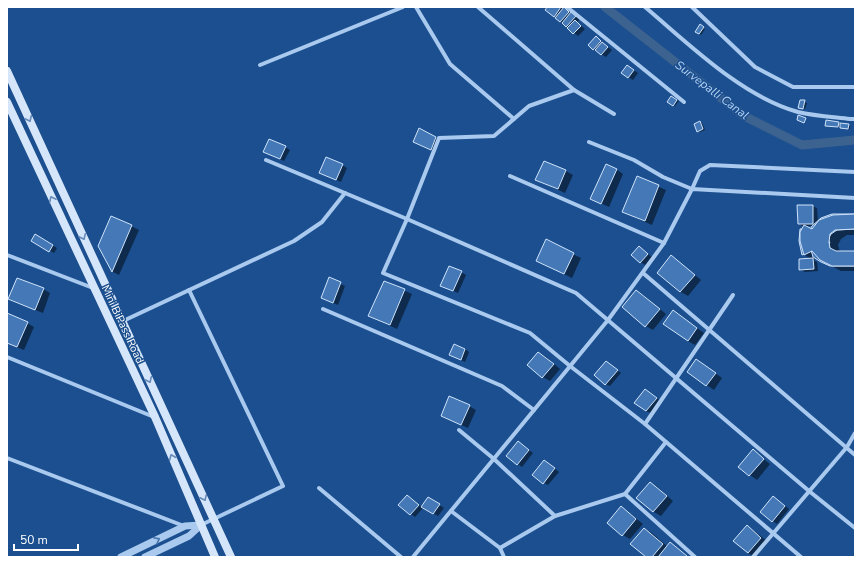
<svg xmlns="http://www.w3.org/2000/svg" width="862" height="564" font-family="'Nunito Sans',sans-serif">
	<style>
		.shadow { fill: #0007; fill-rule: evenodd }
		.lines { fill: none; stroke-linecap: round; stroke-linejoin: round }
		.canal { stroke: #3c6290; stroke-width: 9 }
		.building { fill: #4478b7; stroke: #cfe3fa }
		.minor { stroke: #a9c9ee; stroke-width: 4 }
		.tertiary { stroke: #a9c9ee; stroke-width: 7 }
		.secondary { stroke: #d6e6fa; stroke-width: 8 }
		.oneway { stroke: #668bba }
		.oneway2 { stroke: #4674ac }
		.labels { text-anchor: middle; stroke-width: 3; stroke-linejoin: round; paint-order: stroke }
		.street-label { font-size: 11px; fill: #fff; stroke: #1b4f8f }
		.water-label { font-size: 12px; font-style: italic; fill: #b5d3f5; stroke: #1b4f8f }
	</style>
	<rect width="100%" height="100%" fill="#1b4f8f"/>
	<g class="shadow">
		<path d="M543 7H562L580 19 577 22 585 29 578 36Z"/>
		<path d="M700 26 705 29 701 35 696 31Z"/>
		<path d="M596 38 612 50 606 57 593 49Z"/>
		<path d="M632 69 638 73 633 80 628 77Z"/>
		<path d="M672 97 679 101 675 106 668 102Z"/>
		<path d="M801 101 807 103 805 109 799 108Z"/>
		<path d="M700 122 702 123 705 130 700 132 698 131Z"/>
		<path d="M838 123 848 125 850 126V129L827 125Z"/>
		<path d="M420 129 440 140 435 151 419 144Z"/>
		<path d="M285 147 290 150 284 161 269 154Z"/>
		<path d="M342 165 347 168 341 182 324 174Z"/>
		<path d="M616 169 623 174 609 207 592 199Z"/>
		<path d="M566 171 573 175 565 193 537 180Z"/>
		<path d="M637 177 666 190 652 225 623 212Z"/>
		<path d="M812 206 817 208 818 223 855 215V235H847L841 239 838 245 840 252H855V271H841L817 258 813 260 817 262 818 271 805 272 800 269 813 260 803 254 804 227 799 224ZM804 226H814L811 229Z"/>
		<path d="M131 226 139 230 119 275 113 272 99 246Z"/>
		<path d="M36 235 57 248 54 253 33 241Z"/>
		<path d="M546 241 581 258 572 278 544 264Z"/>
		<path d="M639 247 652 257 645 265 641 262Z"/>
		<path d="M671 257 678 261 701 280 688 296 681 292 658 273Z"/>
		<path d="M461 272 466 275 458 293 445 287Z"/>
		<path d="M329 279 345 286 338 305 326 300Z"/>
		<path d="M384 282 412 294 397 329 370 316Z"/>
		<path d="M43 289 50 293 43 313 17 303 10 299Z"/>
		<path d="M636 291 643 295 666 314 653 330 646 326Z"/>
		<path d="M673 311 704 333 695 345 688 341Z"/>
		<path d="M7 316 27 323 34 327 24 350 7 343Z"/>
		<path d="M465 349 469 352 465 362 455 357Z"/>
		<path d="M539 353 546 357 560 369 550 381 543 377Z"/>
		<path d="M697 360 722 378 714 390 688 372Z"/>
		<path d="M607 362 621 373 610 386 606 384Z"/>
		<path d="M646 390 661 401 651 413 646 411Z"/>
		<path d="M469 406 476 410 468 428 442 416Z"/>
		<path d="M522 445 533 453 522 467 507 456Z"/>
		<path d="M753 451 770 464 757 480 739 467Z"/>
		<path d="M549 463 559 472 548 485 544 483Z"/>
		<path d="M650 483 657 487 673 501 661 516 654 512 637 498Z"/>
		<path d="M408 496 422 507 433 501 444 508 438 516 424 507 415 517 400 505Z"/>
		<path d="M774 497 789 509 777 524 773 521Z"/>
		<path d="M621 507 628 512 643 524 630 539 623 535Z"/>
		<path d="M747 527 754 531 768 542 755 557 748 553Z"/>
		<path d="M645 529 652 533 668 547 670 543 689 557H647Z"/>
	</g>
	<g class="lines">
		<path class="canal" d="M605 7 744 116 802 145 855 140"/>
	</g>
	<g class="building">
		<path d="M547 7H561L554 17 545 10Z"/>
		<path d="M564 7 569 12 560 22 555 18Z"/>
		<path d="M571 12 576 16 566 27 562 23Z"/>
		<path d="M575 20 581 26 573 34 567 28Z"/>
		<path d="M700 24 704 27 699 34 695 32Z"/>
		<path d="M596 36 601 41 593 50 588 45Z"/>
		<path d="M602 42 608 47 601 55 595 50Z"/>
		<path d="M627 65 634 70 628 78 621 73Z"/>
		<path d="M671 96 677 100 673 106 667 102Z"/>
		<path d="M800 100H805L803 109 798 108Z"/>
		<path d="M798 115 806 118 804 123 797 120Z"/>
		<path d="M826 120 839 122 838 127 825 126Z"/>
		<path d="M700 121 703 129 697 132 694 124Z"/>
		<path d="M840 123 849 124 848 129 840 128Z"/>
		<path d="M419 128 436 137 431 150 413 142Z"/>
		<path d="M269 139 286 146 280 159 263 152Z"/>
		<path d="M326 157 343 164 336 180 319 173Z"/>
		<path d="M544 161 566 170 558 189 535 180Z"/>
		<path d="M606 164 617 169 601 204 590 199Z"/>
		<path d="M637 176 659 185 645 221 622 212Z"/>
		<path d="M797 205H813V224H798Z"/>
		<path d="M832 214H855V229L837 230 831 234 828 239 830 243 828 245 832 251 837 253H855V266H830L821 262 813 257 809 243 805 244 807 253 802 255 799 241 800 229H807L805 237H809L808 233 812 226 821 218Z"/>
		<path d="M855 214V229L835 230 830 234 829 242 830 248 836 251H855V266H832L820 260 812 251 804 255 800 241V232L804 225 812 229 819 220 833 215Z"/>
		<path d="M111 216 132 225 112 272 98 246Z"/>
		<path d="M35 234 53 245 49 252 31 241Z"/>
		<path d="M546 239 574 253 564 274 536 261Z"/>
		<path d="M639 246 648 254 640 263 631 255Z"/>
		<path d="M671 255 695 275 680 292 657 273Z"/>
		<path d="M813 258 814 269 799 270V259Z"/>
		<path d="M449 266 462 271 453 291 440 286Z"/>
		<path d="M329 277 341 282 333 303 321 298Z"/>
		<path d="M17 278 44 288 35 310 8 299Z"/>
		<path d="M384 281 405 289 390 325 368 316Z"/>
		<path d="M636 290 660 309 645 327 622 307Z"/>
		<path d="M673 310 697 328 688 341 663 324Z"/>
		<path d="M7 313 28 322 17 347 7 343Z"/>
		<path d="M454 344 465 349 461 360 449 355Z"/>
		<path d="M538 352 554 364 542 378 527 365Z"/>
		<path d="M696 359 716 373 706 386 687 372Z"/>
		<path d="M606 361 618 370 605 385 594 375Z"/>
		<path d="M645 389 657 398 646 411 634 403Z"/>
		<path d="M449 396 470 405 461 425 441 416Z"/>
		<path d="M518 441 529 450 517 465 506 456Z"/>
		<path d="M753 449 764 459 749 476 738 467Z"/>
		<path d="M544 460 555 468 543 484 532 475Z"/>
		<path d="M650 482 667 496 653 512 636 498Z"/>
		<path d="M407 495 419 505 410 515 398 505Z"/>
		<path d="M773 496 785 506 772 522 760 512Z"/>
		<path d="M428 497 440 504 433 514 421 507Z"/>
		<path d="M621 506 636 519 622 536 607 523Z"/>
		<path d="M747 525 761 538 748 553 733 541Z"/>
		<path d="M644 528 663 544 652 557H646L630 544Z"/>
		<path d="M670 542 687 556V557H658Z"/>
	</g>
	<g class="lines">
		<g class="minor">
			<path d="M416 7 450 64 514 119"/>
			<path d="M478 7 574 90"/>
			<path d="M567 7 684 102"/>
			<path d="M645 7C689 44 741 96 798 112 815 116 833 117 850 119H855"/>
			<path d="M692 7 755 67 793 87H855"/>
			<path d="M260 65 403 7"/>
			<path d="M614 114 574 90 529 106 494 136 439 138 407 219 383 273 530 333 570 366 645 424 801 557"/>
			<path d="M589 142 634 160 663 177 692 189 700 171 710 165 855 172"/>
			<path d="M266 160 407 219 576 293 809 491 855 528"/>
			<path d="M510 176 664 243"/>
			<path d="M7 255 93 288"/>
			<path d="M643 273 855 455"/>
			<path d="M189 290 283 486 201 525"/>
			<path d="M323 309 502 386 534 410"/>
			<path d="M123 321 294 241 322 222 345 193"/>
			<path d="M7 357 154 417"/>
			<path d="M645 424 733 295"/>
			<path d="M459 430 494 459 555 516"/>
			<path d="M7 458 184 526"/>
			<path d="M319 488 401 557"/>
			<path d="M625 494 695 557"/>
			<path d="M451 511 500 548 504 557"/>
			<path d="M500 548 555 516 625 494 666 442"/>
			<path d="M413 557 608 320 664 243 692 189 855 198"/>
			<path d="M753 557 847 447 855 433"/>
		</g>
		<g class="tertiary">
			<path d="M121 557 185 526 201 525"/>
			<path d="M145 557 189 536 201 525"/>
		</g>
		<g class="secondary">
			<path d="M7 71 231 557"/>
			<path d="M7 102 155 417 215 557"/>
		</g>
	</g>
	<defs><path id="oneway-chevron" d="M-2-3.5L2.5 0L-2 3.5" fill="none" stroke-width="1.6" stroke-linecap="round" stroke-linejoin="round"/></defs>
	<g class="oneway">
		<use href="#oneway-chevron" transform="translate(29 119) rotate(65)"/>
		<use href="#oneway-chevron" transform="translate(52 199) rotate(-115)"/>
		<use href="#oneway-chevron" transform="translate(83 237) rotate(65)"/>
		<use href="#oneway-chevron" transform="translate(149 380) rotate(65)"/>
		<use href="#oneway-chevron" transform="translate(172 457) rotate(-113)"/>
		<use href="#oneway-chevron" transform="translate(204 498) rotate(65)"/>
	</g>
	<use class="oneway2" href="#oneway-chevron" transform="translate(157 540) rotate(-26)"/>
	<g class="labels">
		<g class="street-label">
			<text transform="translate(123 324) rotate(65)" y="4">Mini BiPass Road</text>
		</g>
		<g class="water-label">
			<text transform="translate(712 90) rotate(37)" y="4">Survepalli Canal</text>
		</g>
	</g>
	<rect width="862" height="564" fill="none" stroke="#ffffff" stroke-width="16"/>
	<path d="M14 544v6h64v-6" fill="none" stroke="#ffffff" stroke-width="2"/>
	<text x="20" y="544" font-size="12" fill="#ffffff" stroke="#1b4f8f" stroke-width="3" paint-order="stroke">50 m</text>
</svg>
